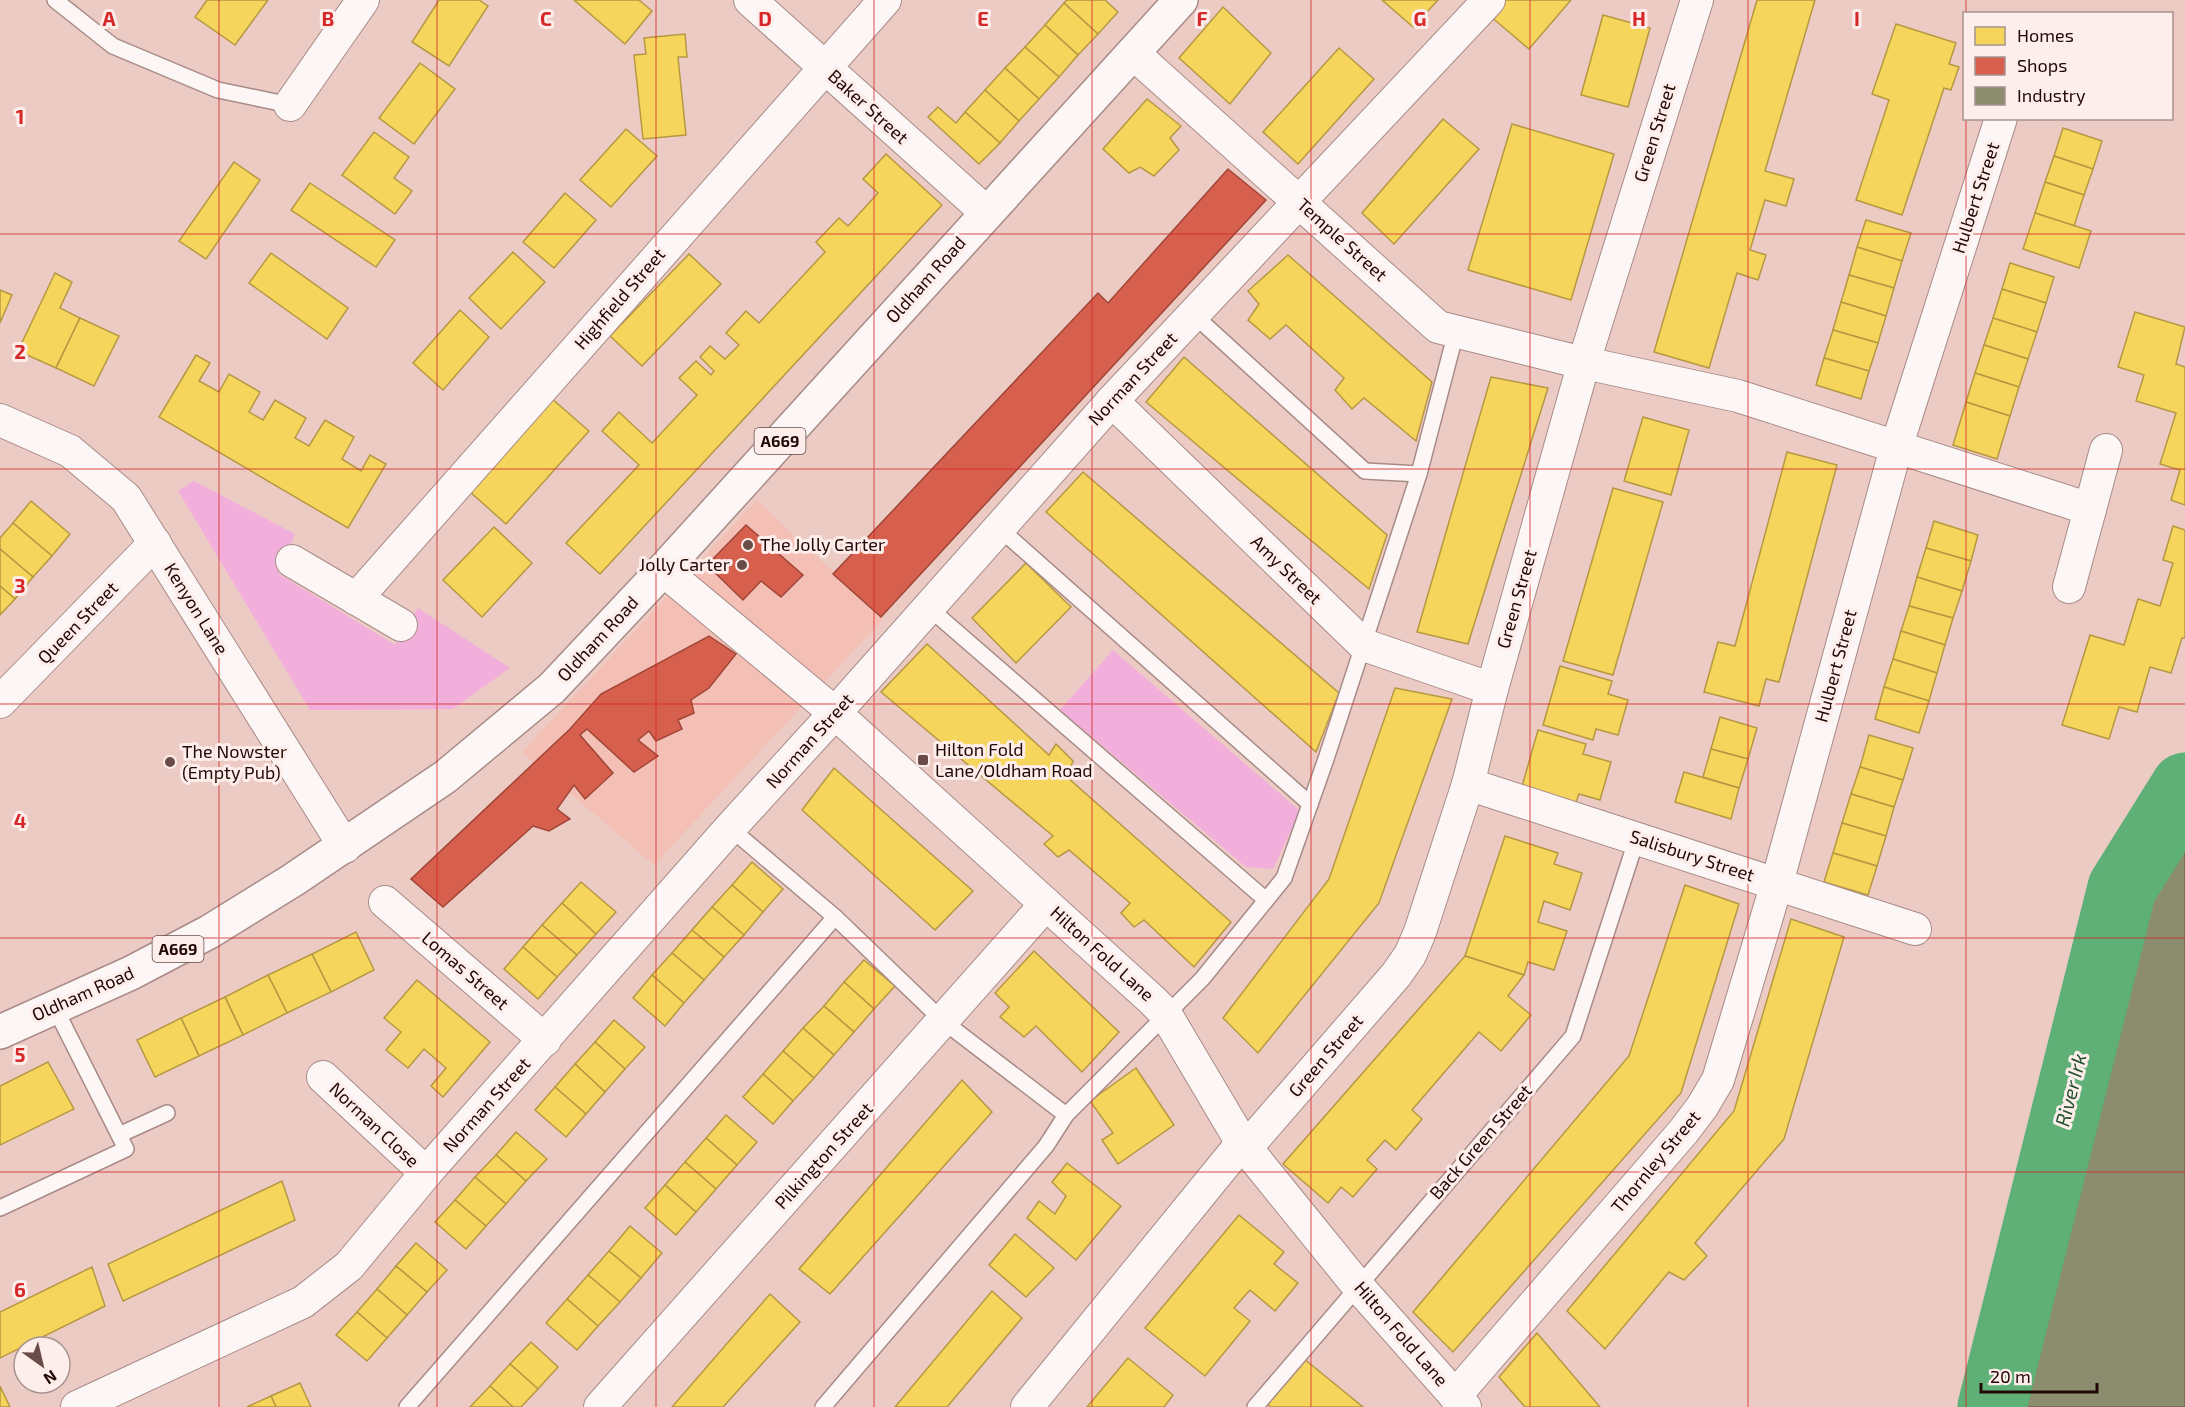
<svg xmlns="http://www.w3.org/2000/svg" width="2185" height="1407" font-family="'Exo 2',sans-serif">
	<style>
		.built { fill: #f4bfb5 }
		.green { fill: #f2afdb }
		.homes { fill: #f6d55c; stroke: #b69842; stroke-width: 1.5 }
		.shops { fill: #d6604d; stroke: #a04637; stroke-width: 1.5 }
		.industry { fill: #8c8c6e; stroke: #6c644e; stroke-width: 1.5 }
		.lines { fill: none; stroke-linecap: round; stroke-linejoin: round }
		.river { stroke: #5eb076; stroke-width: 69 }
		.lane-casing { stroke: #a88b86; stroke-width: 18 }
		.street-casing { stroke: #a88b86; stroke-width: 34 }
		.primary-casing { stroke: #a88b86; stroke-width: 36 }
		.lane { stroke: #fcf7f6; stroke-width: 15 }
		.street { stroke: #fcf7f6; stroke-width: 32 }
		.primary { stroke: #fcf7f6; stroke-width: 33 }
		.grid { fill: none; stroke: #d62828; stroke-width: 1.5; stroke-opacity: 0.55 }
		.poi-dot { fill: #694c48; stroke: #feeeeb; stroke-width: 2 }
		.labels { text-anchor: middle; stroke-width: 6; stroke-linejoin: round; paint-order: stroke }
		.shield { fill: #feeeeb; stroke: #644d4a; stroke-width: 1.5 }
		.shield-label { font-size: 16px; font-weight: bold; fill: #220805 }
		.street-label { font-size: 18px; fill: #220805; stroke: #feeeeb }
		.poi-label { font-size: 18px; fill: #220805; stroke: #feeeeb; text-anchor: start }
		.water-label { font-size: 20px; font-style: italic; fill: #22512f; stroke: #feeeeb }
		.grid-label { font-size: 20px; text-anchor: middle; font-weight: bold; fill: #d62828; stroke: #feeeeb; stroke-width: 6; stroke-linejoin: round; paint-order: stroke }
	</style>
	<rect width="100%" height="100%" fill="#edcbc5"/>
	<path class="built" d="M757 500 883 619 654 865 522 752Z"/>
	<g class="green">
		<path d="M194 481 295 534 279 574 395 645 418 608 510 668 453 709 310 710 178 491Z"/>
		<path d="M1113 650 1300 811 1273 869 1246 867 1060 710Z"/>
	</g>
	<g class="homes">
		<path d="M207 0H268L235 45 195 17Z"/>
		<path d="M439 0H479L488 6 449 66 412 42Z"/>
		<path d="M574 0H639L652 11 625 44Z"/>
		<path d="M1067 0H1105L1118 12 1098 34 1064 3Z"/>
		<path d="M1382 0H1438L1413 27Z"/>
		<path d="M1504 0H1571L1529 49 1490 16Z"/>
		<path d="M1757 0H1815L1765 171 1794 179 1786 206 1765 200 1750 250 1766 255 1758 280 1737 273 1709 368 1654 352Z"/>
		<path d="M1064 3 1098 34 1078 55 1045 25Z"/>
		<path d="M1223 7 1271 53 1230 104 1179 58Z"/>
		<path d="M1603 15 1650 28 1628 107 1581 95Z"/>
		<path d="M1896 24 1956 43 1949 64 1959 67 1951 90 1944 88 1902 215 1856 200 1889 100 1872 94Z"/>
		<path d="M1045 25 1078 55 1059 77 1025 47Z"/>
		<path d="M685 34 687 57H678L686 135 643 139 634 55 646 54 644 38Z"/>
		<path d="M1025 47 1059 77 1039 99 1005 68Z"/>
		<path d="M1339 48 1374 79 1298 164 1263 132Z"/>
		<path d="M420 63 455 89 414 144 379 118Z"/>
		<path d="M1005 68 1039 99 1019 121 985 90Z"/>
		<path d="M985 90 1019 121 1000 143 965 112Z"/>
		<path d="M1147 99 1181 126 1170 138 1179 150 1154 176 1140 167 1129 173 1103 149Z"/>
		<path d="M938 107 956 123 965 112 1000 143 979 164 928 117Z"/>
		<path d="M1443 119 1479 149 1394 244 1362 213Z"/>
		<path d="M1512 124 1614 154 1571 300 1468 270Z"/>
		<path d="M2063 128 2102 141 2093 169 2054 156Z"/>
		<path d="M626 129 657 156 611 207 580 180Z"/>
		<path d="M374 132 409 157 394 178 412 191 395 214 342 175Z"/>
		<path d="M886 154 942 205 600 574 566 543 639 465 602 431 619 412 652 443 697 395 679 378 696 361 711 375 714 371 700 357 710 346 725 359 739 345 726 333 746 311 759 323 825 252 816 242 839 218 848 226 878 193 863 179Z"/>
		<path d="M2054 156 2093 169 2084 195 2045 182Z"/>
		<path d="M234 162 260 180 206 259 179 241Z"/>
		<path d="M2045 182 2084 195 2074 226 2035 213Z"/>
		<path d="M310 183 395 240 376 267 291 210Z"/>
		<path d="M565 193 596 220 554 268 523 242Z"/>
		<path d="M2035 213 2091 231 2079 268 2023 249Z"/>
		<path d="M1866 220 1911 233 1902 261 1857 247Z"/>
		<path d="M1857 247 1902 261 1894 288 1849 275Z"/>
		<path d="M513 252 545 282 501 329 469 298Z"/>
		<path d="M271 253 348 308 327 339 249 283Z"/>
		<path d="M689 254 721 284 642 366 610 336Z"/>
		<path d="M1288 255 1432 382 1416 441 1364 398 1352 409 1335 390 1344 378 1286 325 1270 339 1248 320 1259 304 1248 291Z"/>
		<path d="M2010 263 2054 277 2046 303 2002 289Z"/>
		<path d="M55 273 72 282 60 308 80 318 56 368 18 351Z"/>
		<path d="M1849 275 1894 288 1886 316 1841 302Z"/>
		<path d="M2002 289 2046 303 2037 332 1993 318Z"/>
		<path d="M0 290 12 295 0 323Z"/>
		<path d="M1841 302 1886 316 1878 343 1833 330Z"/>
		<path d="M460 310 489 337 443 390 413 363Z"/>
		<path d="M2135 312 2185 327 2176 364 2185 367V505L2171 500 2180 470 2160 464 2176 413 2136 401 2144 375 2118 367Z"/>
		<path d="M80 318 119 336 94 386 56 368Z"/>
		<path d="M1993 318 2037 332 2028 359 1984 345Z"/>
		<path d="M1833 330 1878 343 1869 371 1824 358Z"/>
		<path d="M1984 345 2028 359 2019 387 1975 373Z"/>
		<path d="M196 355 210 363 199 381 219 392 229 374 260 392 249 412 263 420 275 400 306 418 295 438 309 446 325 420 354 437 342 459 361 471 370 455 386 464 348 528 159 417Z"/>
		<path d="M1184 357 1387 535 1369 589 1146 402Z"/>
		<path d="M1824 358 1869 371 1861 399 1816 385Z"/>
		<path d="M1975 373 2019 387 2010 416 1966 402Z"/>
		<path d="M1491 377 1548 388 1468 644 1417 632Z"/>
		<path d="M551 398 589 431 506 524 469 491Z"/>
		<path d="M1966 402 2010 416 1997 459 1953 445Z"/>
		<path d="M1643 417 1689 430 1671 495 1624 481Z"/>
		<path d="M1787 452 1837 465 1779 682 1766 679 1759 706 1704 692 1718 642 1735 646Z"/>
		<path d="M1083 472 1339 693 1316 752 1046 512Z"/>
		<path d="M1613 488 1663 502 1613 675 1563 661Z"/>
		<path d="M31 501 70 534 52 556 13 523Z"/>
		<path d="M1934 521 1978 535 1971 561 1926 548Z"/>
		<path d="M13 523 52 556 33 577 0 549V538Z"/>
		<path d="M2173 526 2185 530V638H2182L2171 673 2150 667 2137 712 2119 707 2109 739 2062 725 2090 635 2124 645 2138 599 2160 606 2173 563 2163 560Z"/>
		<path d="M494 527 532 563 482 617 443 580Z"/>
		<path d="M1926 548 1971 561 1962 591 1917 577Z"/>
		<path d="M0 549 33 577 15 599 0 586Z"/>
		<path d="M1026 563 1071 607 1016 663 972 618Z"/>
		<path d="M1917 577 1962 591 1953 618 1909 606Z"/>
		<path d="M0 586 15 599 0 615Z"/>
		<path d="M1909 606 1953 618 1945 645 1901 631Z"/>
		<path d="M1901 631 1945 645 1937 673 1893 659Z"/>
		<path d="M927 644 1049 755 1056 744 1073 761 1067 777 1231 922 1194 967 1144 920 1134 927 1121 913 1130 903 1069 850 1058 857 1044 844 1053 836 881 692Z"/>
		<path d="M1893 659 1937 673 1929 701 1884 687Z"/>
		<path d="M1560 666 1612 681 1608 694 1628 700 1618 735 1596 729 1593 740 1543 725Z"/>
		<path d="M1884 687 1929 701 1919 733 1875 719Z"/>
		<path d="M1395 688 1452 699 1379 903 1258 1053 1223 1018 1329 879Z"/>
		<path d="M1720 717 1757 728 1748 759 1711 749Z"/>
		<path d="M1538 730 1586 744 1583 754 1611 762 1600 800 1579 794 1575 805 1521 790Z"/>
		<path d="M1869 735 1913 748 1903 780 1860 767Z"/>
		<path d="M1711 749 1748 759 1739 788 1703 777Z"/>
		<path d="M1860 767 1903 780 1894 807 1851 794Z"/>
		<path d="M834 768 973 891 935 930 802 810Z"/>
		<path d="M1684 772 1739 788 1731 819 1675 802Z"/>
		<path d="M1851 794 1894 807 1886 836 1842 823Z"/>
		<path d="M1842 823 1886 836 1877 866 1833 853Z"/>
		<path d="M1505 836 1558 853 1554 864 1582 873 1570 910 1544 901 1538 922 1567 931 1554 970 1528 962 1524 975 1465 956Z"/>
		<path d="M1833 853 1877 866 1868 895 1824 882Z"/>
		<path d="M752 862 783 889 763 912 732 885Z"/>
		<path d="M581 882 616 912 596 934 562 903Z"/>
		<path d="M732 885 763 912 744 935 712 907Z"/>
		<path d="M1685 885 1739 904 1681 1093 1453 1352 1413 1312 1629 1056Z"/>
		<path d="M562 903 596 934 577 955 542 925Z"/>
		<path d="M712 907 744 935 724 957 692 930Z"/>
		<path d="M1791 919 1844 937 1784 1139 1695 1243 1707 1256 1684 1280 1669 1272 1605 1349 1567 1311 1734 1111Z"/>
		<path d="M542 925 577 955 557 977 523 947Z"/>
		<path d="M692 930 724 957 704 980 672 953Z"/>
		<path d="M356 932 374 970 331 992 312 954Z"/>
		<path d="M523 947 557 977 538 999 504 969Z"/>
		<path d="M1034 951 1119 1032 1082 1072 1036 1026 1024 1037 1000 1017 1009 1007 995 993Z"/>
		<path d="M672 953 704 980 684 1003 652 975Z"/>
		<path d="M312 954 331 992 287 1013 268 975Z"/>
		<path d="M1465 956 1524 975 1508 996 1531 1015 1501 1051 1479 1032 1412 1110 1422 1119 1396 1150 1385 1140 1367 1160 1377 1169 1353 1197 1341 1187 1328 1203 1283 1164Z"/>
		<path d="M864 960 895 986 874 1009 844 982Z"/>
		<path d="M268 975 287 1013 243 1035 225 997Z"/>
		<path d="M652 975 684 1003 665 1026 633 998Z"/>
		<path d="M417 980 490 1042 443 1097 431 1086 446 1068 424 1049 408 1068 386 1050 401 1032 384 1018Z"/>
		<path d="M844 982 874 1009 854 1032 824 1006Z"/>
		<path d="M225 997 243 1035 199 1056 181 1018Z"/>
		<path d="M824 1006 854 1032 834 1055 803 1028Z"/>
		<path d="M181 1018 199 1056 155 1077 137 1040Z"/>
		<path d="M614 1020 645 1047 625 1069 595 1042Z"/>
		<path d="M803 1028 834 1055 814 1078 783 1051Z"/>
		<path d="M595 1042 625 1069 605 1092 575 1064Z"/>
		<path d="M783 1051 814 1078 793 1101 763 1074Z"/>
		<path d="M48 1062 74 1109 0 1145V1086Z"/>
		<path d="M575 1064 605 1092 586 1114 555 1087Z"/>
		<path d="M1136 1068 1174 1125 1118 1164 1102 1140 1113 1133 1090 1101Z"/>
		<path d="M763 1074 793 1101 773 1124 743 1097Z"/>
		<path d="M962 1080 992 1112 830 1294 799 1269Z"/>
		<path d="M555 1087 586 1114 566 1137 535 1110Z"/>
		<path d="M726 1115 757 1142 737 1165 706 1138Z"/>
		<path d="M516 1132 547 1159 526 1181 496 1155Z"/>
		<path d="M706 1138 737 1165 716 1189 685 1162Z"/>
		<path d="M496 1155 526 1181 506 1204 475 1177Z"/>
		<path d="M685 1162 716 1189 696 1212 665 1185Z"/>
		<path d="M1067 1163 1121 1206 1076 1260 1027 1218 1039 1201 1055 1214 1066 1196 1052 1182Z"/>
		<path d="M475 1177 506 1204 486 1226 455 1200Z"/>
		<path d="M282 1181 295 1220 123 1301 108 1264Z"/>
		<path d="M665 1185 696 1212 676 1235 645 1208Z"/>
		<path d="M455 1200 486 1226 466 1249 435 1222Z"/>
		<path d="M1239 1215 1284 1252 1274 1264 1298 1283 1275 1311 1250 1290 1234 1308 1250 1321 1205 1376 1145 1328Z"/>
		<path d="M630 1226 662 1253 641 1278 609 1251Z"/>
		<path d="M1015 1234 1054 1268 1026 1297 989 1265Z"/>
		<path d="M416 1243 447 1270 427 1292 396 1266Z"/>
		<path d="M609 1251 641 1278 620 1302 588 1275Z"/>
		<path d="M396 1266 427 1292 407 1315 377 1289Z"/>
		<path d="M92 1267 105 1306 0 1358V1312Z"/>
		<path d="M588 1275 620 1302 598 1326 567 1299Z"/>
		<path d="M377 1289 407 1315 387 1338 357 1312Z"/>
		<path d="M992 1291 1022 1318 947 1407H895Z"/>
		<path d="M770 1294 800 1322 723 1407H672Z"/>
		<path d="M567 1299 598 1326 577 1350 546 1323Z"/>
		<path d="M357 1312 387 1338 367 1361 336 1335Z"/>
		<path d="M1537 1333 1600 1407H1525L1499 1377Z"/>
		<path d="M531 1342 558 1367 538 1389 510 1364Z"/>
		<path d="M1128 1358 1173 1395 1164 1407H1087Z"/>
		<path d="M1303 1358 1363 1407H1271L1266 1403Z"/>
		<path d="M510 1364 538 1389 521 1407H513L490 1386Z"/>
		<path d="M300 1383 311 1407H276L271 1396Z"/>
		<path d="M0 1386 10 1407H0Z"/>
		<path d="M490 1386 513 1407H470Z"/>
		<path d="M271 1396 276 1407H247Z"/>
	</g>
	<g class="shops">
		<path d="M1228 169 1266 200 881 617 833 574 1098 293 1108 303Z"/>
		<path d="M746 525 803 575 781 597 761 581 743 600 707 565Z"/>
		<path d="M709 636 736 654 709 688 691 700 694 713 678 720 682 729 656 741 649 731 638 740 658 756 634 772 587 729 580 735 613 773 585 799 574 785 557 809 570 819 549 831 533 826 443 907 411 879 570 729 601 694Z"/>
	</g>
	<path class="industry" d="M2185 812V1407H2015L2054 1211 2071 1216 2089 1105 2114 982 2145 870 2163 849Z"/>
	<g class="lines">
		<path class="river" d="M1992 1407 2122 888 2185 787"/>
		<defs>
			<g id="lane">
				<path d="M55 0 113 46 218 90 290 105"/>
				<path d="M1194 315 1365 471 1419 474"/>
				<path d="M999 528 1310 804"/>
				<path d="M929 608 1266 900"/>
				<path d="M730 828 835 917 943 1021 1066 1115"/>
				<path d="M119 1135 167 1113"/>
				<path d="M0 1208 126 1149 54 1006"/>
				<path d="M407 1407 835 917"/>
				<path d="M823 1407 1046 1146 1066 1115 1202 979 1284 878 1326 759 1419 474 1456 332"/>
				<path d="M1255 1407 1573 1036 1637 838"/>
			</g>
			<g id="street">
				<path d="M750 0 987 213"/>
				<path d="M1133 53 1438 327 1571 360 1738 396 2090 509"/>
				<path d="M290 105 363 0"/>
				<path d="M1112 401 1364 645 1492 689"/>
				<path d="M0 420 70 451 126 498 345 847"/>
				<path d="M292 561 401 625"/>
				<path d="M663 570 835 713 1152 1000 1165 1013 1242 1143 1357 1285 1465 1407"/>
				<path d="M2069 587 2106 450"/>
				<path d="M356 599 885 0"/>
				<path d="M0 702 155 543"/>
				<path d="M1468 784 1915 929"/>
				<path d="M385 902 545 1040"/>
				<path d="M323 1077 426 1173"/>
				<path d="M1246 1148 1396 975 1410 955 1420 932 1468 784 1492 689 1584 362 1697 0"/>
				<path d="M1455 1396 1683 1132 1702 1107 1718 1080 1777 883 1896 448 2001 118"/>
				<path d="M77 1407 303 1302 349 1266 426 1173 730 828 835 713 1112 401 1489 0"/>
				<path d="M600 1407 1046 904"/>
				<path d="M1027 1407 1242 1143"/>
			</g>
			<path id="primary" d="M0 1032 131 973 209 932 293 880 445 777 552 688 663 570 1181 0"/>
		</defs>
		<use href="#lane" class="lane-casing"/>
		<use href="#street" class="street-casing"/>
		<use href="#primary" class="primary-casing"/>
		<use href="#lane" class="lane"/>
		<use href="#street" class="street"/>
		<use href="#primary" class="primary"/>
	</g>
	<path class="grid" d="M219 0V1407M437 0V1407M656 0V1407M874 0V1407M1092 0V1407M1311 0V1407M1530 0V1407M1748 0V1407M1966 0V14M1966 118V1407M0 234H2185M0 469H2185M0 704H2185M0 938H2185M0 1172H2185"/>
	<g class="poi-dot">
		<circle cx="748" cy="545" r="6"/>
		<circle cx="742" cy="565" r="6"/>
		<rect x="917" y="754" width="12" height="12" rx="3"/>
		<circle cx="170" cy="762" r="6"/>
	</g>
	<g class="labels">
		<g class="shield">
			<rect x="754.5" y="428" width="51" height="26" rx="4.5"/>
			<rect x="152.5" y="936" width="51" height="26" rx="4.5"/>
		</g>
		<g class="shield-label">
			<text x="780" y="447">A669</text>
			<text x="178" y="955">A669</text>
		</g>
		<g class="street-label">
			<text transform="translate(868 107) rotate(42)" y="6">Baker Street</text>
			<text transform="translate(1655 133) rotate(-73)" y="6">Green Street</text>
			<text transform="translate(1976 198) rotate(-72)" y="6">Hulbert Street</text>
			<text transform="translate(1342 240) rotate(42)" y="6">Temple Street</text>
			<text transform="translate(926 280) rotate(-48)" y="6">Oldham Road</text>
			<text transform="translate(620 299) rotate(-49)" y="6">Highfield Street</text>
			<text transform="translate(1133 379) rotate(-47)" y="6">Norman Street</text>
			<text transform="translate(1286 570) rotate(44)" y="6">Amy Street</text>
			<text transform="translate(1517 599) rotate(-74)" y="6">Green Street</text>
			<text transform="translate(196 609) rotate(58)" y="6">Kenyon Lane</text>
			<text transform="translate(78 623) rotate(-46)" y="6">Queen Street</text>
			<text transform="translate(598 639) rotate(-47)" y="6">Oldham Road</text>
			<text transform="translate(1836 666) rotate(-75)" y="6">Hulbert Street</text>
			<text transform="translate(810 741) rotate(-48)" y="6">Norman Street</text>
			<text transform="translate(1692 856) rotate(18)" y="6">Salisbury Street</text>
			<text transform="translate(1102 954) rotate(42)" y="6">Hilton Fold Lane</text>
			<text transform="translate(465 971) rotate(41)" y="6">Lomas Street</text>
			<text transform="translate(83 994) rotate(-24)" y="6">Oldham Road</text>
			<text transform="translate(1326 1056) rotate(-49)" y="6">Green Street</text>
			<text transform="translate(487 1105) rotate(-48)" y="6">Norman Street</text>
			<text transform="translate(374 1125) rotate(43)" y="6">Norman Close</text>
			<text transform="translate(1481 1142) rotate(-49)" y="6">Back Green Street</text>
			<text transform="translate(824 1156) rotate(-48)" y="6">Pilkington Street</text>
			<text transform="translate(1656 1162) rotate(-50)" y="6">Thornley Street</text>
			<text transform="translate(1401 1334) rotate(49)" y="6">Hilton Fold Lane</text>
		</g>
		<g class="poi-label">
			<text x="760" y="551">The Jolly Carter</text>
			<text x="730" y="571" text-anchor="end">Jolly Carter</text>
			<text x="935" y="756">Hilton Fold<tspan x="935" dy="21">Lane/Oldham Road</tspan></text>
			<text x="182" y="758">The Nowster<tspan x="182" dy="21">(Empty Pub)</tspan></text>
		</g>
		<g class="water-label">
			<text transform="translate(2071 1090) rotate(-76)" y="7">River Irk</text>
		</g>
	</g>
	<g class="grid-label">
		<text x="109" y="26">A</text>
		<text x="328" y="26">B</text>
		<text x="546" y="26">C</text>
		<text x="765" y="26">D</text>
		<text x="983" y="26">E</text>
		<text x="1202" y="26">F</text>
		<text x="1420" y="26">G</text>
		<text x="1639" y="26">H</text>
		<text x="1857" y="26">I</text>
		<text x="20" y="124">1</text>
		<text x="20" y="359">2</text>
		<text x="20" y="593">3</text>
		<text x="20" y="828">4</text>
		<text x="20" y="1062">5</text>
		<text x="20" y="1297">6</text>
	</g>
	<rect x="1963" y="12" width="210" height="108" fill="#feeeeb" stroke="#a6928f" stroke-width="1.5"/>
	<rect x="1975" y="27" width="30" height="18" fill="#f6d55c" stroke="#a6928f" stroke-width="1.5"/>
	<text x="2017" y="42" font-size="18" fill="#220805">Homes</text>
	<rect x="1975" y="57" width="30" height="18" fill="#d6604d" stroke="#a6928f" stroke-width="1.5"/>
	<text x="2017" y="72" font-size="18" fill="#220805">Shops</text>
	<rect x="1975" y="87" width="30" height="18" fill="#8c8c6e" stroke="#a6928f" stroke-width="1.5"/>
	<text x="2017" y="102" font-size="18" fill="#220805">Industry</text>
	<g transform="translate(42 1365) rotate(146)"><circle r="28" fill="#feeeeb" stroke="#a6928f" stroke-width="1.5"/>
	<path d="M0-4.5L10 22L0 15L-10 22Z" fill="#694c48"/>
	<text y="-9" font-size="16" font-weight="bold" text-anchor="middle" fill="#220805">N</text>
	</g>
	<path d="M1981 1383v9h116v-9" fill="none" stroke="#220805" stroke-width="3"/>
	<text x="1990" y="1383" font-size="18" fill="#220805" stroke="#feeeeb" stroke-width="4.5" paint-order="stroke">20 m</text>
</svg>
